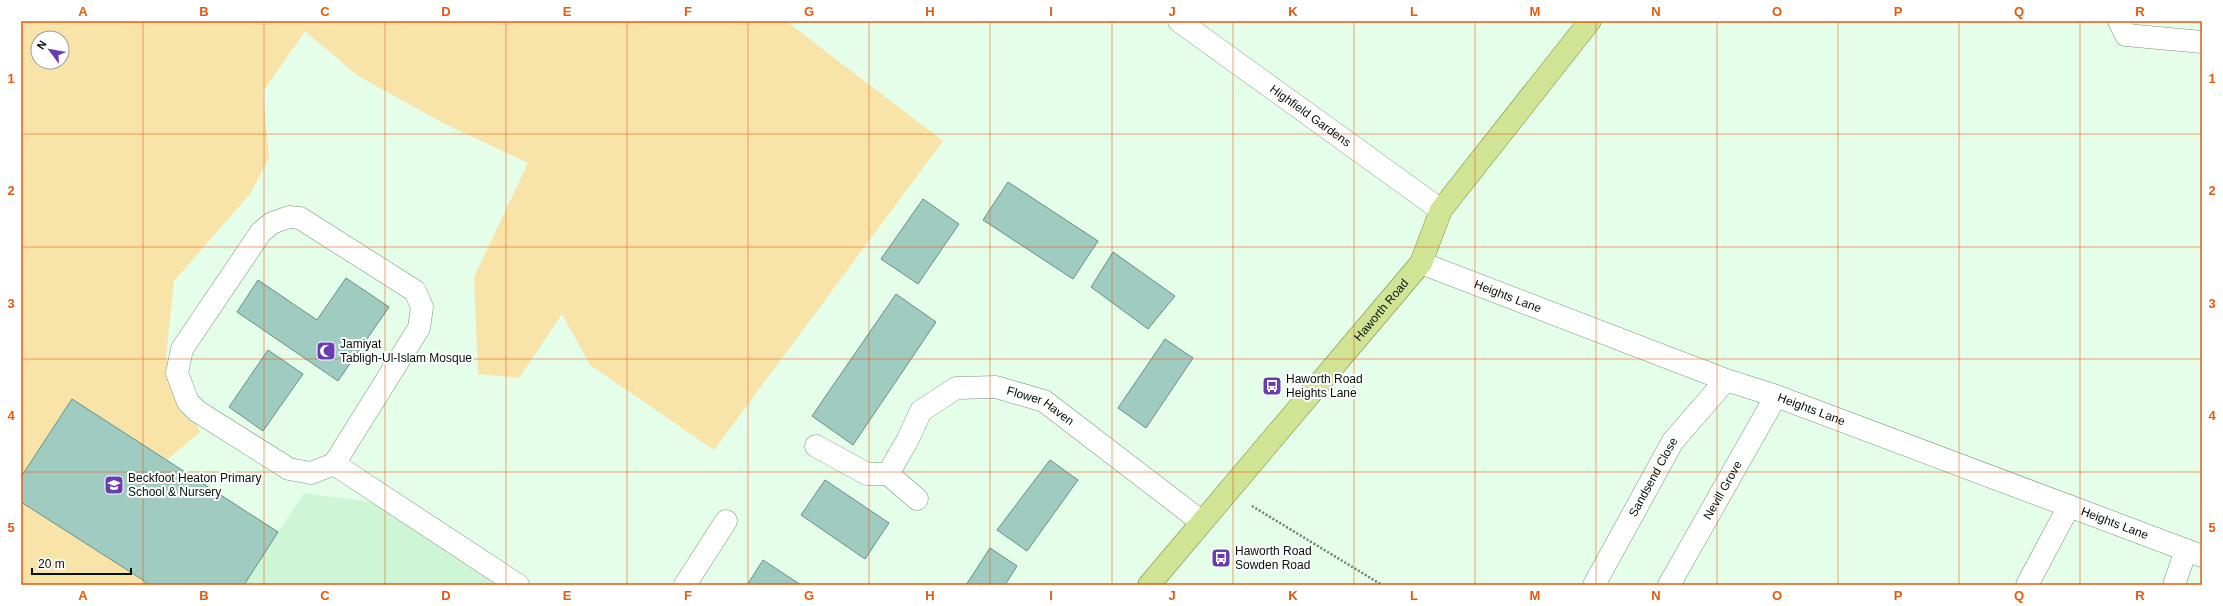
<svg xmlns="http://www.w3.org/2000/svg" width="2223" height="606" font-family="Helvetica,sans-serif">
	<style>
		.built { fill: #cef5d5 }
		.green { fill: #f8e4a9; fill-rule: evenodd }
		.building { fill: #9fcbc1; stroke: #669087 }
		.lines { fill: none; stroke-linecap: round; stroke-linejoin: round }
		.minor-casing { stroke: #78967e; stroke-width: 23 }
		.major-casing { stroke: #768d34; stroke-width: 23 }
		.path { stroke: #6e7f71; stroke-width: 2.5; stroke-dasharray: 2 2; stroke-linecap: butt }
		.minor { stroke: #fff; stroke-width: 22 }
		.major { stroke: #d1e394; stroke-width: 22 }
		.grid { fill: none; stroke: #e8590c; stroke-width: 1; stroke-opacity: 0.55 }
		.labels { text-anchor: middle; stroke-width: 4; stroke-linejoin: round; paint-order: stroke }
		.street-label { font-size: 12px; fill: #061008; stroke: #fff }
		.poi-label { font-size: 12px; fill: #061008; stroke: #fff; text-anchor: start }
		.neatline { fill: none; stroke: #e8590c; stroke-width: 1.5 }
		.grid-label { font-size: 13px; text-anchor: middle; font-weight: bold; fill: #e8590c }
	</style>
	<rect width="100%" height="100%" fill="#e4fee9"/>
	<path class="built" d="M72 399 278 532 304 493 376 503 503 585H144L146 582 21 477Z"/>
	<g class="green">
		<path d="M21 21H786L943 141 714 450 590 365 562 314 519 378 478 374 474 277 528 163 445 124 358 76 305 31 263 92 269 158 250 194 174 281 166 357 200 432 167 460 72 399 21 477ZM38 38H62V62H38Z"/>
		<path d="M21 502 146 582 144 585H21Z"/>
	</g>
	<g class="building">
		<path d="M1008 182 1098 241 1073 279 983 220Z"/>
		<path d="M923 199 959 224 918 284 881 259Z"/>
		<path d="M1113 252 1175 296 1148 329 1091 287Z"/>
		<path d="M346 278 389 307 338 381 237 312 258 280 317 320Z"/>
		<path d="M896 294 936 322 853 445 812 416Z"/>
		<path d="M1165 339 1193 358 1146 428 1118 408Z"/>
		<path d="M268 350 303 374 263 431 229 407Z"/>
		<path d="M72 399 278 532 244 585H144L146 582 21 502V477Z"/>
		<path d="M1050 460 1078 480 1027 551 997 530Z"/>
		<path d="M825 480 889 523 865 559 801 515Z"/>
		<path d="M990 548 1017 566 1005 585H966Z"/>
		<path d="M763 560 801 585H747Z"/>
	</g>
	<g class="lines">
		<defs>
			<g id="minor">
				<path id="s1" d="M1179 21 1441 210"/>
				<path d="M2119 21 2126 35 2202 42"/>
				<path d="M289 217 300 218 415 291 422 307 419 328 334 464 311 473 289 469 197 411 188 402 177 373 182 349 261 232 272 223Z"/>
				<path id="s2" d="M1421 263 1726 380 1776 396 2202 556"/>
				<path id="s3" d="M816 446 867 474H888L907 441 921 411 956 388 996 387 1044 401 1202 522"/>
				<path d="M334 464 518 585"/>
				<path d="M888 474 917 499"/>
				<path d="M685 585 726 521"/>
				<path id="s4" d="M1594 585 1673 441 1726 380"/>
				<path id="s5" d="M1669 585 1776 396"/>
				<path d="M2027 585 2069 506"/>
				<path d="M2174 585 2186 550"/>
			</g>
			<g id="major">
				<path id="s6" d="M1149 585 1421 263 1441 210 1590 21"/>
			</g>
		</defs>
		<use href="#minor" class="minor-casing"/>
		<use href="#major" class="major-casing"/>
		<path class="path" d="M1252 506 1382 585"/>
		<use href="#minor" class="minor"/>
		<use href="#major" class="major"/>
	</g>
	<path class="grid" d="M143 21V585M264 21V585M385 21V585M506 21V585M627 21V585M748 21V585M869 21V585M990 21V585M1112 21V585M1233 21V585M1354 21V585M1475 21V585M1596 21V585M1717 21V585M1838 21V585M1959 21V585M2080 21V585M21 134H2202M21 247H2202M21 359H2202M21 472H2202"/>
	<defs>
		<symbol id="mosque-square" viewBox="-11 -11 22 22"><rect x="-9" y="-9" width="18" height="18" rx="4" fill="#6a3cb4" stroke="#fff"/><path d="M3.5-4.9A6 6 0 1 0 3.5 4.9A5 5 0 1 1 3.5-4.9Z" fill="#fff"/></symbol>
		<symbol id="bus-square" viewBox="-11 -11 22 22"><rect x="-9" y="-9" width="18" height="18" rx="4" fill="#6a3cb4" stroke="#fff"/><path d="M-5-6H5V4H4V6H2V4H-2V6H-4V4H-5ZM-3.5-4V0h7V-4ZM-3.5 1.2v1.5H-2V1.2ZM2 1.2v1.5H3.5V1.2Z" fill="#fff"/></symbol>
		<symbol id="school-square" viewBox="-11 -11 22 22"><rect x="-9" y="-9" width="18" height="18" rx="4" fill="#6a3cb4" stroke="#fff"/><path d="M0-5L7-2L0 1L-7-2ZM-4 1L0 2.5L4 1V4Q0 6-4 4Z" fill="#fff"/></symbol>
	</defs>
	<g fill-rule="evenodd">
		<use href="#mosque-square" x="315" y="340" width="22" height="22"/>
		<use href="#bus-square" x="1261" y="375" width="22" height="22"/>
		<use href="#school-square" x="103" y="474" width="22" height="22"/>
		<use href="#bus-square" x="1210" y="547" width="22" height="22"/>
	</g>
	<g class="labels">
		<g class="street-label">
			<text dy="4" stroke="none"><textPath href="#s1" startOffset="162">Highfield Gardens</textPath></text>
			<text dy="4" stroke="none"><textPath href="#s2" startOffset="93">Heights Lane</textPath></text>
			<text dy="4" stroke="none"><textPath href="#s6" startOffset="360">Haworth Road</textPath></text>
			<text dy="4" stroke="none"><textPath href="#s3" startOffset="281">Flower Haven</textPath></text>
			<text dy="4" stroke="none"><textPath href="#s2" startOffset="417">Heights Lane</textPath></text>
			<text dy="4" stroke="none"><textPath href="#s4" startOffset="123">Sandsend Close</textPath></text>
			<text dy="4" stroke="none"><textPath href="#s5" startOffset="109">Nevill Grove</textPath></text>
			<text dy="4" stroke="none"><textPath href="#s2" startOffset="741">Heights Lane</textPath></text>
		</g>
		<g class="poi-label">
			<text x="340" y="348">Jamiyat<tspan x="340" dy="14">Tabligh-Ul-Islam Mosque</tspan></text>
			<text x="1286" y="383">Haworth Road<tspan x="1286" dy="14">Heights Lane</tspan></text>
			<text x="128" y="482">Beckfoot Heaton Primary<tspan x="128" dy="14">School &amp; Nursery</tspan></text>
			<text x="1235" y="555">Haworth Road<tspan x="1235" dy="14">Sowden Road</tspan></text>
		</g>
	</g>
	<rect width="2223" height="606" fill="none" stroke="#ffffff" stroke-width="44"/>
	<g transform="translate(50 50) rotate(302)"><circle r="19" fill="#ffffff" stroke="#9b9f9c"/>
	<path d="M0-3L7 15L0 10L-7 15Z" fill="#6a3cb4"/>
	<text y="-6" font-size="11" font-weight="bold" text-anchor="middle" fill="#061008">N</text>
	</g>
	<path d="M32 568v6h99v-6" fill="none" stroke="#061008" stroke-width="2"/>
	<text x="38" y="568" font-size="12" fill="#061008" stroke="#ffffff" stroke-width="3" paint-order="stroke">20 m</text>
	<rect x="22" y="22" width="2179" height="562" class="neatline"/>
	<g class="grid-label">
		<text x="83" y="16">A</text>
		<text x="204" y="16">B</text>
		<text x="325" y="16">C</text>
		<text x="446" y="16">D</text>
		<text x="567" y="16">E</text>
		<text x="688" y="16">F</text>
		<text x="809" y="16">G</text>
		<text x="930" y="16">H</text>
		<text x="1051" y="16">I</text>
		<text x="1172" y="16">J</text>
		<text x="1293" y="16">K</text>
		<text x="1414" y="16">L</text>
		<text x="1535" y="16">M</text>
		<text x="1656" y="16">N</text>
		<text x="1777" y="16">O</text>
		<text x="1898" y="16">P</text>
		<text x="2019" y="16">Q</text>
		<text x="2140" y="16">R</text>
		<text x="11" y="83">1</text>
		<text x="2212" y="83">1</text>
		<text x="11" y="195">2</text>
		<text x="2212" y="195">2</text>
		<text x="11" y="308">3</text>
		<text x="2212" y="308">3</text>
		<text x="11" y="420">4</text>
		<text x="2212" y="420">4</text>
		<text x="11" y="532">5</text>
		<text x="2212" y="532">5</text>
		<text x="83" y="600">A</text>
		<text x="204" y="600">B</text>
		<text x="325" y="600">C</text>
		<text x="446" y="600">D</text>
		<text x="567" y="600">E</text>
		<text x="688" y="600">F</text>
		<text x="809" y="600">G</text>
		<text x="930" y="600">H</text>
		<text x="1051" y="600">I</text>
		<text x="1172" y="600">J</text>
		<text x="1293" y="600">K</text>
		<text x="1414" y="600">L</text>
		<text x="1535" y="600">M</text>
		<text x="1656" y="600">N</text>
		<text x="1777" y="600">O</text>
		<text x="1898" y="600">P</text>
		<text x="2019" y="600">Q</text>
		<text x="2140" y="600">R</text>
	</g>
</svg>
